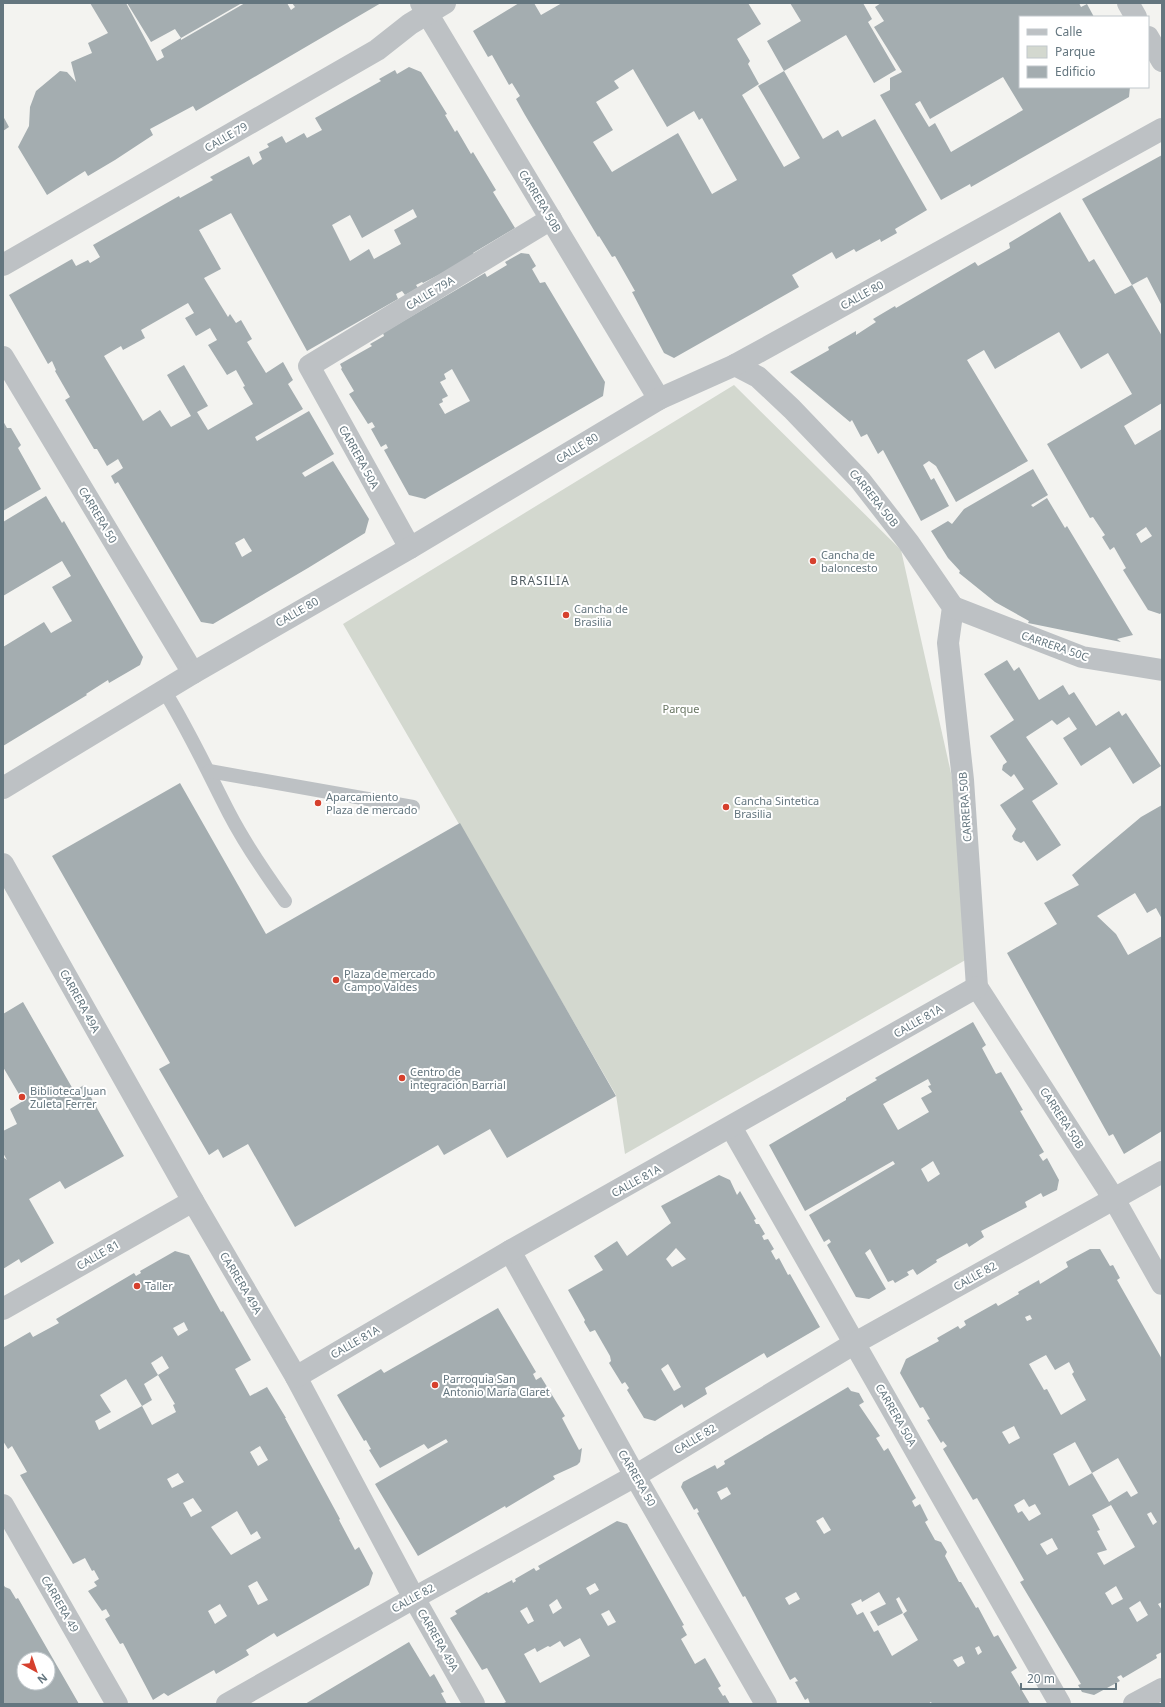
<svg xmlns="http://www.w3.org/2000/svg" width="1165" height="1707" font-family="'Noto Sans',sans-serif">
	<style>
		.green { fill: #d3d8cf }
		.building { fill: #a4adb0; fill-rule: evenodd }
		.lines { fill: none; stroke-linecap: round; stroke-linejoin: round }
		.service { stroke: #bdc1c4; stroke-width: 14 }
		.minor { stroke: #bdc1c4; stroke-width: 22 }
		.tertiary { stroke: #bdc1c4; stroke-width: 22 }
		.poi-dot { fill: #d6402d; stroke: #fff; stroke-width: 1.5 }
		.labels { text-anchor: middle; stroke-width: 4; stroke-linejoin: round; paint-order: stroke }
		.street-label { font-size: 11px; fill: #64767f; stroke: #fff }
		.poi-label { font-size: 11px; fill: #64767f; stroke: #fff; text-anchor: start }
		.park-label { font-size: 11px; fill: #697663; stroke: #fff }
		.neighbourhood-label { font-size: 12px; letter-spacing: 1px; fill: #525e64; stroke: #fff }
	</style>
	<rect width="100%" height="100%" fill="#f3f3f0"/>
	<path class="green" d="M734 385 901 550 953 782 969 958 625 1154 616 1095 343 624Z"/>
	<g class="building">
		<path d="M90 3H126L157 61 164 57 161 50 181 38V40L245 3H287L291 10 295 7 292 3H381L196 111 193 106 150 129 153 135 115 160 88 176 85 171 47 195 18 147 29 126 30 107 36 91 60 71 67 72 76 82 71 62 92 53 88 43 108 33Z"/>
		<path d="M127 3H242L181 38 175 29 151 42Z"/>
		<path d="M519 3H534L541 15 562 3H748L761 24 737 39 750 61 748 64 759 84 742 95 784 167 800 158 758 86 784 71 823 139 838 130 842 137 875 119 927 210 895 229 897 233 881 242 880 239 856 252 854 249 836 259 832 252 792 275 799 287 674 358 664 353 632 292 635 291 615 256 612 257 599 236 598 237 525 115 516 99 520 96 512 83 509 85 492 55 488 57 473 31ZM633 69 667 127 694 111 699 120 702 118 737 180 712 194 678 133 612 172 593 142 613 130 596 102 619 88 614 81Z"/>
		<path d="M790 3H863L872 19 868 22 896 70 874 83 846 35 784 71 767 41 801 21Z"/>
		<path d="M881 3H1079L1081 7 1087 4 1094 17H1020V87H1130L1129 97 971 187 970 184 941 200 880 95 890 90V78L902 72 874 27 884 21 875 7ZM1003 77 1023 110 951 152 935 123 929 127 915 104 920 101 930 119Z"/>
		<path d="M409 67 421 72 447 114 445 115 455 132 457 130 471 154 473 152 496 190 493 192 515 228 473 253 475 256 423 283 422 282 416 285 418 288 405 295 402 291 396 294 398 299 307 351 231 213 199 230 221 269 204 278 228 317 230 314 236 323 241 320 252 339 247 342 266 373 283 362 293 380 288 384 303 409 255 437 257 441 309 411 334 454 302 473 305 477 333 461 369 519 365 533 308 568 213 624 201 622 118 482 115 484 111 476 123 468 118 459 107 466 97 449H94L65 400 70 397 55 371 56 370 52 361 48 364 9 295 72 259 76 266 88 260 90 263 100 257 93 245 179 196 180 198 213 180 210 177 249 156 253 165 262 159 259 152 269 147 267 144 282 136 286 143 304 133 307 138 322 130 315 118 381 81 379 79 395 70 397 74ZM413 209 417 217 394 230 401 244 374 259 369 249 350 261 332 225 350 215 362 238ZM188 303 194 313 185 318 196 336 210 328 217 340 208 345 227 375 236 370 245 386 243 387 253 404 208 430 197 412 208 406 184 365 167 375 191 416 171 427 160 410 143 421 104 356 121 346 123 350 145 338 141 330ZM244 538 252 551 242 557 235 543Z"/>
		<path d="M3 116 9 127 3 131Z"/>
		<path d="M1162 155V306L1147 277 1132 285 1082 199Z"/>
		<path d="M1060 212 1089 262 1094 259 1115 294 1132 285 1162 336V403L1124 426 1135 445 1162 429V612L1160 614 1148 610 1123 570 1126 568 1114 547 1110 550 1102 537 1105 535 1093 517 1090 518 1047 444 1132 394 1108 353 1081 369 1059 332 995 369 984 350 967 360 1028 461 956 502 936 466 929 461 923 465 931 480 934 478 949 506 921 521 883 450 878 454 867 434 861 437 852 420 850 422 790 372 829 350 828 347 856 331V335L876 322 873 319 895 306 896 308 975 262 978 266 1010 248 1009 243ZM1146 527 1152 536 1141 543 1136 534Z"/>
		<path d="M521 253 529 254 536 266 532 269 540 283 545 282 605 382 603 396 425 499 409 495 384 450 388 448 386 444 381 447 371 429 375 427 372 422 368 424 349 394 354 391 341 369 342 368 340 364 372 346 370 344 384 336 383 333 485 273 487 277 507 265 505 262ZM452 369 470 401 445 414 439 404 443 402 442 399 448 396 440 382 446 379 444 374Z"/>
		<path d="M3 421 7 428H11L21 445 18 448 41 489 3 511Z"/>
		<path d="M1033 469 1048 495 1031 505 1033 507 1047 498 1065 528 1067 526 1133 635 1117 639 1121 642 1028 623 1029 621 995 602 959 573 960 571 948 558 931 531 948 521 952 524 964 509Z"/>
		<path d="M46 496 62 523 64 521 143 657 140 665 109 683 108 680 86 694 87 695 3 746V647L44 622 51 633 72 621 52 587 71 576 62 561 3 596V522Z"/>
		<path d="M1007 660 1014 671 1019 667 1039 700 1063 685 1069 695 1074 692 1096 726 1119 711 1122 716 1126 713 1161 766 1133 784 1110 747 1081 766 1063 738 1077 729 1069 717 1057 725 1052 720 1026 737 1058 784 1032 801 1061 845 1037 861 1024 841 1021 843 1014 840 1012 836 1016 829 1000 805 1024 789 1014 774 1011 777 1002 770 1003 765 1007 762 990 736 1014 720 984 674Z"/>
		<path d="M180 783 266 934 460 823 616 1096 507 1158 490 1129 444 1155 438 1145 295 1227 248 1144 223 1158 218 1149 209 1155 159 1069 170 1063 52 856Z"/>
		<path d="M1162 805V919L1156 908 1147 913 1135 893 1097 916 1116 934 1128 955 1162 936V1131L1124 1154 1113 1134 1109 1136 1007 953 1057 924 1044 903 1079 885 1072 875 1141 817Z"/>
		<path d="M23 1002 74 1091 84 1085 124 1156 65 1189 60 1181 29 1199 54 1243 21 1263 19 1259 3 1269V1157L7 1160 3 1153V1131L17 1124 10 1109 23 1101 3 1067V1014Z"/>
		<path d="M973 1022 986 1045 982 1048 996 1074 1001 1072 1023 1110 1020 1111 1044 1152 1039 1155 1043 1161 1047 1158 1059 1180 1057 1190 1043 1197 1041 1193 1025 1202 1027 1207 981 1231 984 1237 969 1247 967 1243 936 1260 937 1262 917 1275 913 1269 907 1272 909 1275 895 1283 893 1280 888 1282 870 1249 865 1253 886 1289 869 1299 856 1297 827 1245 831 1242 829 1239 824 1242 809 1215 895 1164 893 1161 805 1211 769 1145 846 1100V1098L877 1080 875 1078ZM928 1079 931 1085 928 1086 932 1092 921 1098 929 1112 898 1130 883 1104ZM933 1161 940 1174 928 1182 921 1169Z"/>
		<path d="M719 1175 730 1180 737 1195 740 1191 756 1219 754 1220 756 1224H759L765 1234 762 1236 764 1240 768 1239 774 1249 771 1251 776 1260 779 1258 788 1275 790 1274 820 1327 767 1358 764 1353 705 1388 707 1394 684 1408 682 1404 655 1421 644 1418 627 1390 629 1388 625 1382 622 1384 609 1363 611 1361 610 1356 595 1330 590 1332 584 1322 585 1320 568 1290 603 1270 594 1256 617 1241 627 1256 671 1223 661 1206ZM676 1248 686 1259 672 1267 666 1259ZM668 1364 681 1387 674 1391 661 1369Z"/>
		<path d="M1090 1249H1100L1110 1266 1113 1265 1120 1278 1117 1280 1162 1359V1602L1158 1604 1162 1610V1652L1156 1655 1157 1658 1123 1678 1121 1675 1117 1677 1120 1681 1094 1695 1082 1692 1078 1685 1081 1684 1020 1582 1024 1580 1012 1559 977 1498 973 1500 943 1449 947 1446 943 1441 941 1443 927 1420 930 1419 923 1407 920 1408 900 1373 906 1359 939 1341 937 1338 958 1326 960 1329 966 1325 964 1321 996 1303 998 1306 1019 1294 1018 1292 1039 1280 1040 1284 1068 1267 1066 1262ZM1030 1315 1032 1319 1027 1321 1025 1317ZM1046 1355 1055 1370 1069 1362 1074 1372 1072 1374 1086 1400 1061 1415 1047 1389 1044 1390 1029 1364ZM1014 1426 1020 1438 1009 1444 1002 1432ZM1075 1442 1092 1473 1118 1458 1138 1493 1131 1497 1127 1491 1109 1502 1092 1473 1069 1486 1053 1454ZM1024 1499 1029 1507 1035 1504 1041 1514 1029 1521 1022 1511 1018 1513 1014 1505ZM1111 1505 1135 1547 1104 1565 1097 1553 1107 1550 1097 1531 1100 1530 1092 1515ZM1151 1512 1157 1522 1153 1525 1147 1514ZM1052 1538 1058 1549 1047 1555 1040 1544ZM1116 1586 1123 1599 1112 1605 1105 1593ZM1140 1601 1148 1615 1137 1622 1129 1608Z"/>
		<path d="M175 1251 189 1255 221 1312 223 1311 251 1360 235 1369 250 1396 267 1387 286 1418H285L340 1519 339 1520 355 1550 359 1547 373 1573 369 1585 277 1637 274 1633 246 1650 249 1655 216 1674 214 1670 168 1696 164 1693 153 1700 123 1643 120 1644 105 1619 110 1616 106 1609 102 1611 88 1591 97 1586 94 1582 99 1579 94 1570 92 1571 85 1558 73 1564 20 1475 27 1472 12 1446 8 1449 3 1441V1350L4 1347 30 1332 33 1337 59 1323 56 1319 134 1273 136 1276 141 1273 140 1271ZM184 1322 188 1330 178 1336 173 1328ZM162 1356 169 1368 158 1375 175 1404 173 1405 176 1412 152 1425 142 1406 99 1430 95 1421 111 1412 100 1395 126 1379 142 1406 152 1400 144 1384 158 1375 151 1363ZM260 1446 268 1460 258 1466 250 1452ZM178 1473 184 1482 172 1488 167 1479ZM193 1498 202 1511 191 1517 183 1503ZM237 1511 251 1535 257 1531 261 1538 231 1555 211 1527ZM257 1581 268 1600 258 1605 248 1586ZM220 1604 227 1616 215 1624 208 1611Z"/>
		<path d="M498 1308 536 1372 533 1374 536 1380 541 1377 565 1416 562 1418 579 1450 582 1448 580 1462 577 1465 553 1476 555 1479 531 1493 506 1508 505 1506 418 1556 375 1484 448 1442 446 1439 428 1449 424 1444 380 1468 369 1450 371 1449 366 1440 364 1441 337 1395 381 1369 384 1373Z"/>
		<path d="M848 1387 851 1391 859 1393 864 1402 859 1405 880 1436 876 1438 884 1451 888 1448 916 1498 912 1501 915 1507 920 1504 928 1520 925 1522 935 1540 941 1542 947 1552 945 1556 959 1582H961L976 1608 978 1607 994 1637 998 1635 1017 1668 1011 1672 1030 1704H932L931 1702 928 1704H810L808 1698 805 1700 795 1682 798 1681 795 1677 790 1680 745 1596 743 1597 697 1513 699 1512 697 1508 694 1510 681 1487 683 1482 715 1465 717 1469 725 1464 724 1461ZM727 1487 731 1494 721 1500 717 1492ZM823 1517 831 1530 824 1534 816 1521ZM796 1592 800 1599 789 1605 785 1598ZM879 1592 886 1604 870 1612 878 1626 903 1613 896 1599 899 1597 907 1611 903 1614 918 1640 892 1656 878 1630 874 1632 863 1612 857 1615 851 1604 861 1599 862 1602ZM979 1646 982 1652 978 1655 975 1648ZM962 1656 965 1663 958 1667 953 1660Z"/>
		<path d="M617 1521 627 1524 684 1625 682 1626 687 1635 681 1639 695 1664 705 1658 721 1686 718 1688 723 1696 725 1695 730 1704H502L506 1702 487 1668 482 1670 450 1618 457 1614 455 1611 487 1592 488 1593 512 1580 513 1583 516 1581 515 1579 534 1568 536 1571 540 1569 538 1566ZM595 1583 599 1590 590 1595 586 1588ZM557 1599 562 1608 553 1614 549 1605ZM527 1607 534 1621 528 1624 520 1611ZM609 1610 616 1622 608 1626 601 1614ZM580 1638 590 1656 540 1683 524 1654 535 1648 537 1652 548 1646 550 1647 560 1641 564 1647Z"/>
		<path d="M3 1584 5 1587 10 1589 16 1599 18 1598 79 1704H3ZM24 1659H48V1683H24Z"/>
		<path d="M409 1642 430 1677 434 1674 444 1692 441 1693 447 1704H305Z"/>
	</g>
	<g class="lines">
		<g class="service">
			<path d="M165 692C189 731 208 772 229 813 245 844 265 873 285 901"/>
			<path d="M209 771 413 807"/>
		</g>
		<g class="minor">
			<path d="M421 3 659 399"/>
			<path d="M1128 3 1136 17"/>
			<path d="M1148 37 1162 61"/>
			<path d="M3 265 377 50 410 24 445 3"/>
			<path d="M3 357 193 673"/>
			<path d="M735 365 758 377 792 409 860 480 909 543 953 607 948 643 963 780 977 987 1114 1199 1162 1284"/>
			<path d="M410 548 309 366 551 219"/>
			<path d="M953 607 1082 657 1162 670"/>
			<path d="M3 788 193 673 410 548 659 399 735 365 1162 129"/>
			<path d="M3 864 193 1201 296 1377 414 1598 474 1704"/>
			<path d="M731 1127 1060 1704"/>
			<path d="M510 1251 635 1476 766 1704"/>
			<path d="M3 1309 193 1201"/>
			<path d="M296 1377 510 1251 977 987"/>
			<path d="M227 1704 414 1598 635 1476 855 1343 1162 1172"/>
			<path d="M1134 1704 1162 1689"/>
		</g>
		<path class="tertiary" d="M3 1505 117 1704"/>
	</g>
	<g class="poi-dot">
		<circle cx="813" cy="561" r="4"/>
		<circle cx="566" cy="615" r="4"/>
		<circle cx="318" cy="803" r="4"/>
		<circle cx="726" cy="807" r="4"/>
		<circle cx="336" cy="980" r="4"/>
		<circle cx="402" cy="1078" r="4"/>
		<circle cx="22" cy="1097" r="4"/>
		<circle cx="137" cy="1286" r="4"/>
		<circle cx="435" cy="1385" r="4"/>
	</g>
	<g class="labels">
		<g class="street-label">
			<text transform="translate(226 137) rotate(-30)" y="4">CALLE 79</text>
			<text transform="translate(540 201) rotate(59)" y="4">CARRERA 50B</text>
			<text transform="translate(430 293) rotate(-31)" y="4">CALLE 79A</text>
			<text transform="translate(862 295) rotate(-29)" y="4">CALLE 80</text>
			<text transform="translate(577 448) rotate(-31)" y="4">CALLE 80</text>
			<text transform="translate(359 457) rotate(61)" y="4">CARRERA 50A</text>
			<text transform="translate(874 498) rotate(51)" y="4">CARRERA 50B</text>
			<text transform="translate(98 515) rotate(59)" y="4">CARRERA 50</text>
			<text transform="translate(297 612) rotate(-30)" y="4">CALLE 80</text>
			<text transform="translate(1055 646) rotate(19)" y="4">CARRERA 50C</text>
			<text transform="translate(965 807) rotate(-94)" y="4">CARRERA 50B</text>
			<text transform="translate(80 1001) rotate(61)" y="4">CARRERA 49A</text>
			<text transform="translate(918 1021) rotate(-30)" y="4">CALLE 81A</text>
			<text transform="translate(1062 1118) rotate(57)" y="4">CARRERA 50B</text>
			<text transform="translate(636 1181) rotate(-29)" y="4">CALLE 81A</text>
			<text transform="translate(98 1255) rotate(-30)" y="4">CALLE 81</text>
			<text transform="translate(975 1276) rotate(-29)" y="4">CALLE 82</text>
			<text transform="translate(241 1283) rotate(59)" y="4">CARRERA 49A</text>
			<text transform="translate(355 1342) rotate(-30)" y="4">CALLE 81A</text>
			<text transform="translate(896 1415) rotate(60)" y="4">CARRERA 50A</text>
			<text transform="translate(695 1439) rotate(-31)" y="4">CALLE 82</text>
			<text transform="translate(637 1478) rotate(60)" y="4">CARRERA 50</text>
			<text transform="translate(413 1598) rotate(-29)" y="4">CALLE 82</text>
			<text transform="translate(60 1604) rotate(60)" y="4">CARRERA 49</text>
			<text transform="translate(438 1640) rotate(60)" y="4">CARRERA 49A</text>
		</g>
		<g class="poi-label">
			<text x="821" y="559">Cancha de<tspan x="821" dy="13">baloncesto</tspan></text>
			<text x="574" y="613">Cancha de<tspan x="574" dy="13">Brasilia</tspan></text>
			<text x="326" y="801">Aparcamiento<tspan x="326" dy="13">Plaza de mercado</tspan></text>
			<text x="734" y="805">Cancha Sintetica<tspan x="734" dy="13">Brasilia</tspan></text>
			<text x="344" y="978">Plaza de mercado<tspan x="344" dy="13">Campo Valdes</tspan></text>
			<text x="410" y="1076">Centro de<tspan x="410" dy="13">integración Barrial</tspan></text>
			<text x="30" y="1095">Biblioteca Juan<tspan x="30" dy="13">Zuleta Ferrer</tspan></text>
			<text x="145" y="1290">Taller</text>
			<text x="443" y="1383">Parroquia San<tspan x="443" dy="13">Antonio María Claret</tspan></text>
		</g>
		<g class="park-label">
			<text x="681" y="713">Parque</text>
		</g>
		<g class="neighbourhood-label">
			<text x="540" y="585">BRASILIA</text>
		</g>
	</g>
	<rect width="1165" height="1707" fill="none" stroke="#64767f" stroke-width="8"/>
	<rect x="1019" y="16" width="130" height="72" fill="#ffffff" stroke="#c1c8cc"/>
	<rect x="1027" y="29" width="20" height="6" fill="#bdc1c4" stroke="#c1c8cc"/>
	<text x="1055" y="36" font-size="12" fill="#64767f">Calle</text>
	<rect x="1027" y="46" width="20" height="12" fill="#d3d8cf" stroke="#c1c8cc"/>
	<text x="1055" y="56" font-size="12" fill="#64767f">Parque</text>
	<rect x="1027" y="66" width="20" height="12" fill="#a4adb0" stroke="#c1c8cc"/>
	<text x="1055" y="76" font-size="12" fill="#64767f">Edificio</text>
	<g transform="translate(36 1671) rotate(140)"><circle r="19" fill="#ffffff" stroke="#c1c8cc"/>
	<path d="M0-3L7 15L0 10L-7 15Z" fill="#d6402d"/>
	<text y="-6" font-size="11" font-weight="bold" text-anchor="middle" fill="#64767f">N</text>
	</g>
	<path d="M1021 1683v6h95v-6" fill="none" stroke="#64767f" stroke-width="2"/>
	<text x="1027" y="1683" font-size="12" fill="#64767f" stroke="#ffffff" stroke-width="3" paint-order="stroke">20 m</text>
</svg>
